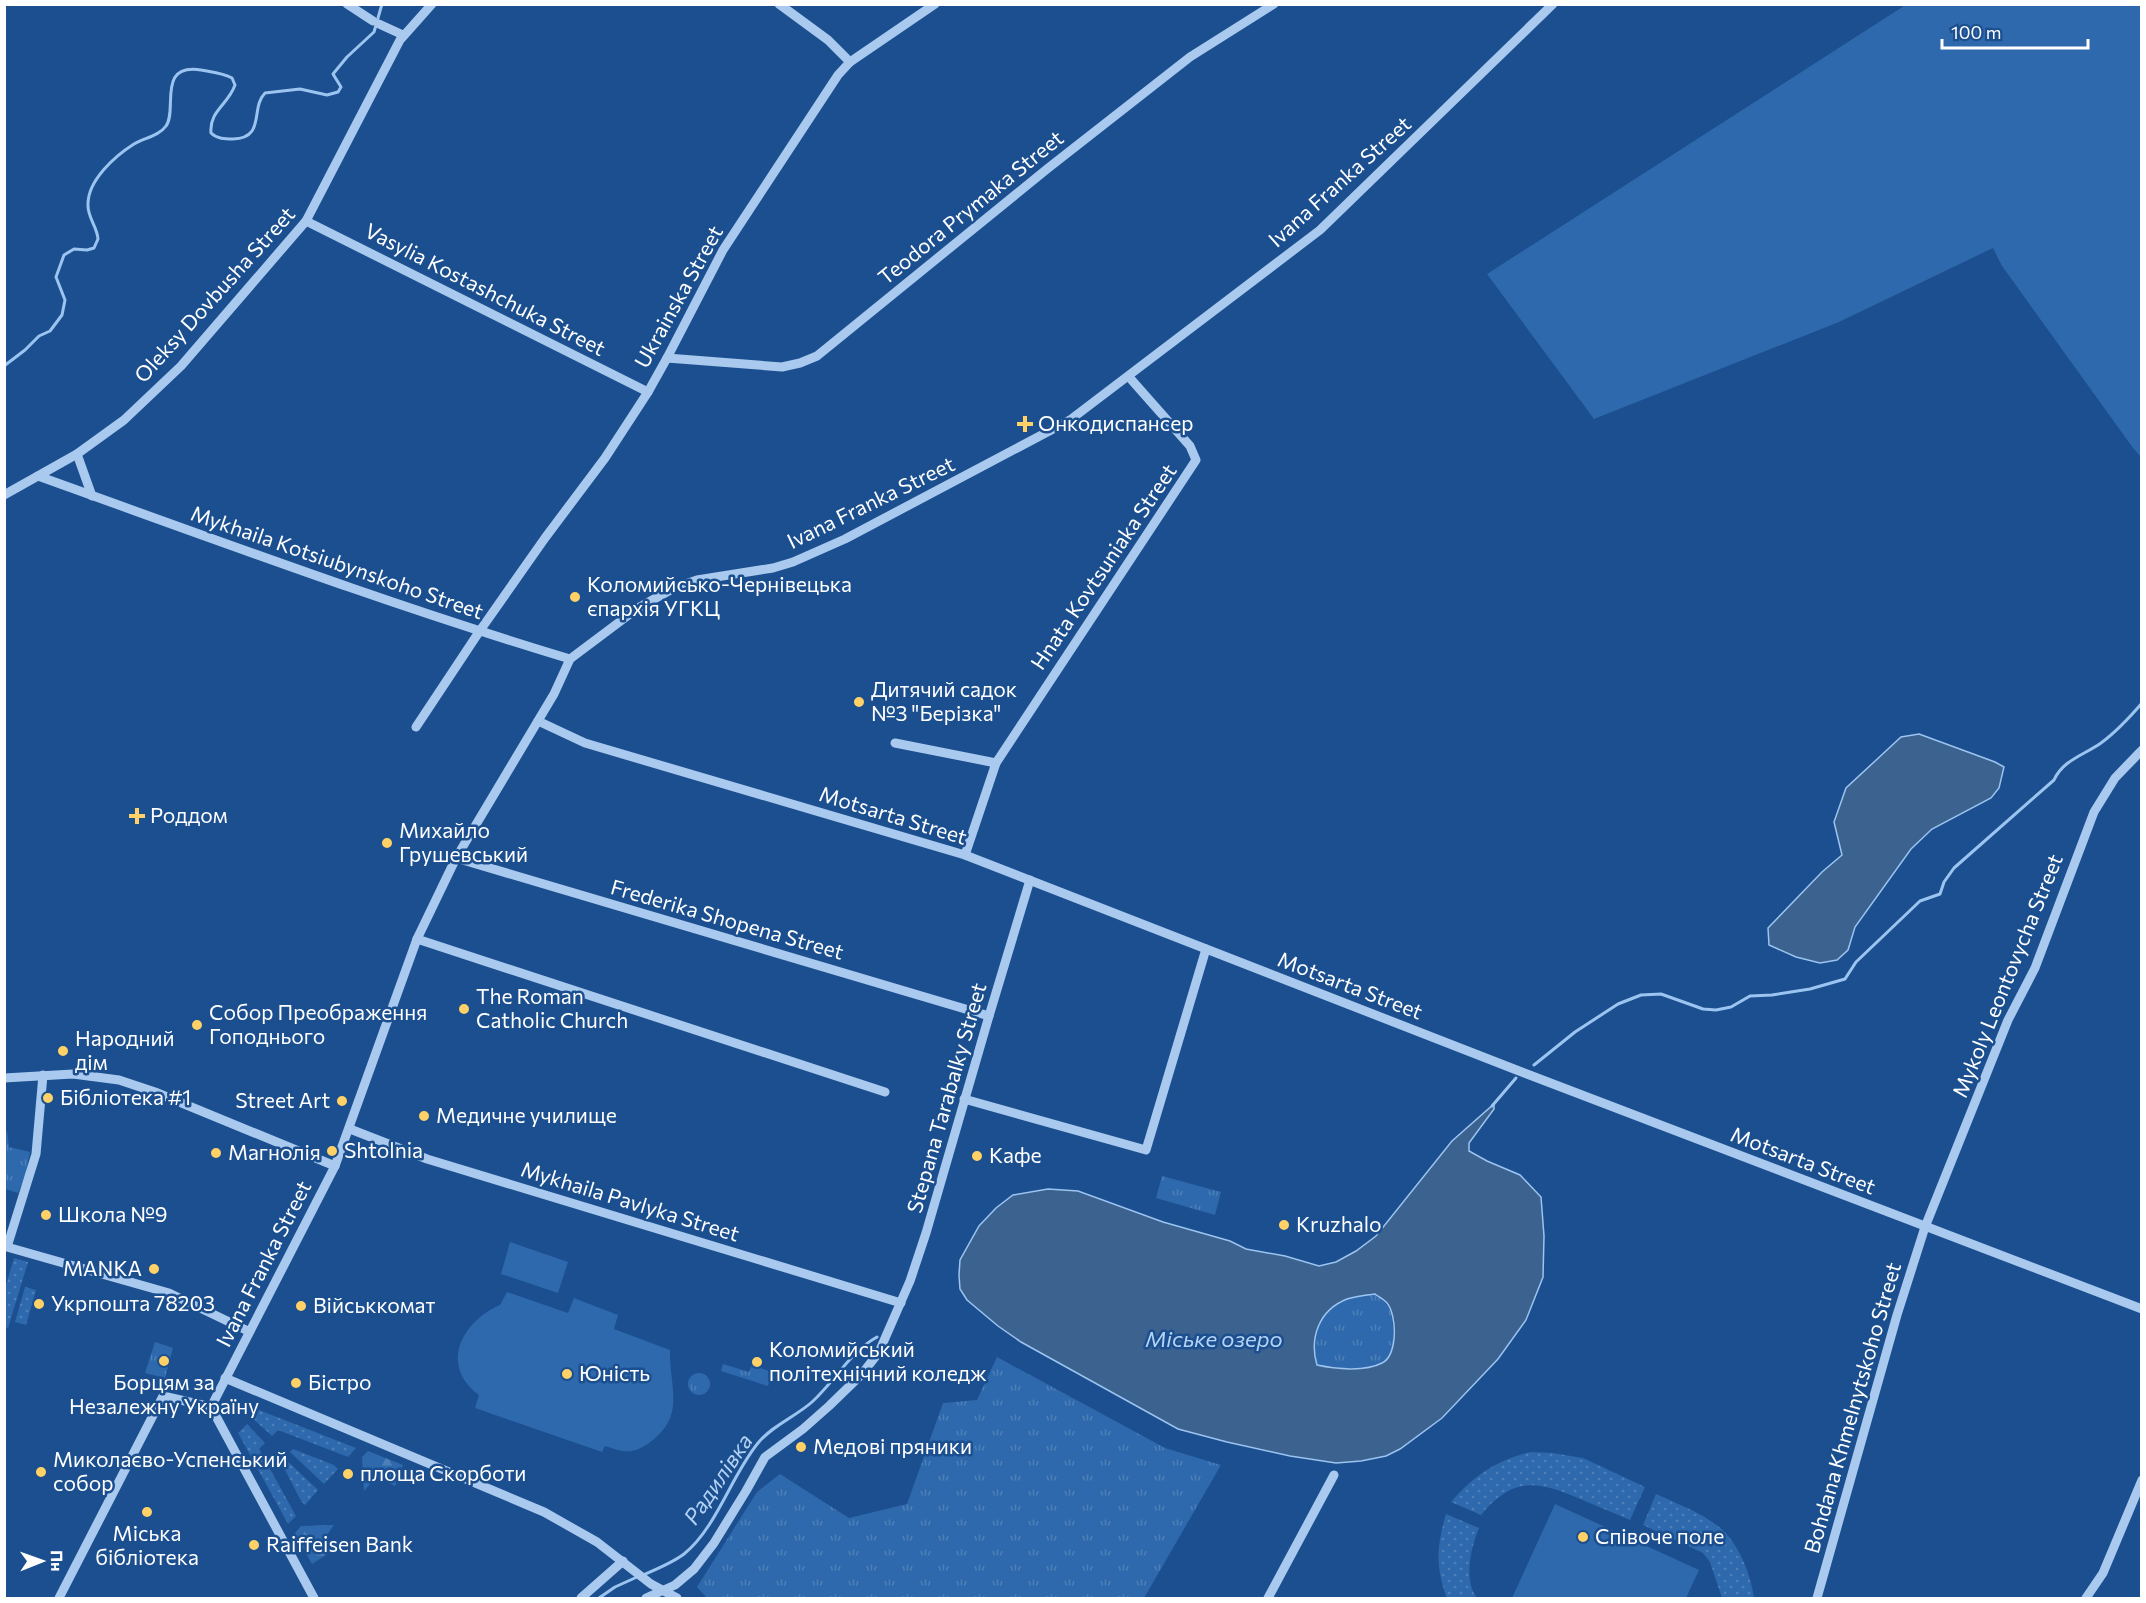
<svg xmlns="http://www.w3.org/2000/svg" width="2146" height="1603" font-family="Commissioner,sans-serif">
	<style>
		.grass { fill: url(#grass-dots) }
		.forest { fill: url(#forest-firs) }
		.park { fill: url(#park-tufts) }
		.garden { fill: #2e69ad }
		.water { fill: #3c6290; stroke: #9cc4f0; stroke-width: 1.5; fill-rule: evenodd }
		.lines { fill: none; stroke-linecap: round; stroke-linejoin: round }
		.stream { stroke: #9cc4f0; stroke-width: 3 }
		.minor { stroke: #a9c9ee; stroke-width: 9 }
		.poi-dot { fill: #ffd166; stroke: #1b4f8f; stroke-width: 2 }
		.labels { text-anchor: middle; stroke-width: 5; stroke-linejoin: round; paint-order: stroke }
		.street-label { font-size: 21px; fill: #fff; stroke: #1b4f8f }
		.poi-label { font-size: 21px; fill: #fff; stroke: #1b4f8f; text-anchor: start }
		.water-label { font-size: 22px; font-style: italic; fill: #b5d3f5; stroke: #1b4f8f }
	</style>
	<defs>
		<pattern id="grass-dots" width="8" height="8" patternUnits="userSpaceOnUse" patternTransform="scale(1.5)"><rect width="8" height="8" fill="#2e69ad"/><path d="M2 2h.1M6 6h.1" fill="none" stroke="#4d80b9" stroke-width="1.8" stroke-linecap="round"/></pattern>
		<pattern id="forest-firs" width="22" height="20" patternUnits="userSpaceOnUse" patternTransform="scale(1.5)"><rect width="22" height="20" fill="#2e69ad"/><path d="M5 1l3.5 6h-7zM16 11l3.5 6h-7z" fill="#4d80b9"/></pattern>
		<pattern id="park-tufts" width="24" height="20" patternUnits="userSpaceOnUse" patternTransform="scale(1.5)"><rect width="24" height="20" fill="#2e69ad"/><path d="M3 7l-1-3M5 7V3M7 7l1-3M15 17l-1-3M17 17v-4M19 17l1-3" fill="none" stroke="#4d80b9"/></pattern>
	</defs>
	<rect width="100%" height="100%" fill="#1b4f8f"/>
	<g class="grass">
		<path d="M14 1258 28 1262 8 1328 5 1327V1288Z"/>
		<path d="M25 1287 36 1290 26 1325 15 1322Z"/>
		<path d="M259 1410 356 1448 348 1457 278 1430 272 1436 252 1418Z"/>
		<path d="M247 1424 265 1443 259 1449 296 1516 288 1524 238 1433Z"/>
		<path d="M293 1449 334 1465 338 1469 324 1484 290 1452Z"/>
		<path d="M1531 1452 1553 1453 1583 1458 1645 1487 1630 1520C1613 1513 1595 1505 1578 1498 1536 1480 1512 1477 1481 1515L1451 1502C1473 1476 1498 1459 1531 1452Z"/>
		<path d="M284 1458 318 1490 305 1505 301 1501 281 1462Z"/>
		<path d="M1656 1494C1677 1504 1701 1512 1719 1527 1739 1543 1751 1575 1754 1598H1722L1710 1562 1703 1553 1643 1525Z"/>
		<path d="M1446 1514 1479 1528C1471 1547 1463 1580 1477 1598H1448L1446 1596C1435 1564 1437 1546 1446 1514Z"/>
	</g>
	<g class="forest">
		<path d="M368 1451 403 1465 395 1486 376 1477 364 1491 362 1457Z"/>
		<path d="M334 1525 322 1542 329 1553 312 1564 295 1533 301 1526Z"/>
	</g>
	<g class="park">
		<path d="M5 1131H7L9 1147 30 1152 26 1173 18 1193 5 1189Z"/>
		<path d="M1162 1176 1221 1192 1215 1215 1156 1198Z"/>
		<path d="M1375 1294C1389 1304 1393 1312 1393 1330 1393 1341 1395 1352 1386 1361 1375 1372 1332 1368 1317 1365 1309 1337 1318 1310 1347 1299 1356 1296 1366 1295 1375 1294Z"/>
		<path d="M155 1342 173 1348 165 1378 145 1373Z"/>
		<path d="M997 1357 1165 1448 1221 1465 1144 1598H707L697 1587 757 1492 780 1474 849 1518 907 1504 943 1403 977 1400Z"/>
		<path d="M723 1364 749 1372 752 1365 772 1372 768 1386 721 1371Z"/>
		<circle cx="699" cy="1384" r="11"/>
	</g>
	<g class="garden">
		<path d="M1907 4 2141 5V457L2133 448 2002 266 1993 248 1839 322 1594 419 1487 274Z"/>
		<path d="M510 1242 568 1262 558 1293 501 1274Z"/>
		<path d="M507 1292 568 1313 574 1298 618 1315 614 1329 670 1350C669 1387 687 1416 649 1443 632 1455 623 1452 605 1446L602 1452 475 1408 479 1395C439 1366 461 1322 500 1305Z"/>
		<path d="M1555 1504 1699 1570 1686 1598H1512Z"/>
	</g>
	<g class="water">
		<path d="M1919 734 1995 762 2004 767 1999 788 1991 798 1932 829 1911 849 1855 927 1848 950 1837 960 1820 963 1796 957 1769 945 1768 928 1822 872 1842 855 1834 822 1846 788 1901 737Z"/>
		<path d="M1494 1104V1109L1469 1143V1151L1487 1161 1520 1175 1541 1197 1544 1236 1543 1277 1526 1320 1498 1359 1442 1418 1400 1449 1386 1456 1361 1461 1336 1463 1290 1456 1227 1442 1178 1429 1021 1342 998 1326 967 1300 960 1289 959 1275 960 1260 979 1226 996 1208 1013 1195 1048 1189 1078 1191 1163 1222 1230 1241 1246 1249 1285 1256 1319 1266 1336 1262 1356 1251 1376 1236 1452 1141ZM1375 1294C1379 1297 1384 1299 1387 1303 1397 1315 1398 1356 1382 1363 1365 1372 1335 1369 1317 1365 1309 1338 1319 1310 1347 1299 1356 1296 1366 1295 1375 1294Z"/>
	</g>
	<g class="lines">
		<g class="stream">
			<path d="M4 366 25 350 39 336 50 331 62 315 65 300 56 277 64 255 74 249 87 250 94 248 98 239C97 226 87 217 88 204 88 180 115 156 134 144 144 138 159 136 166 126 178 110 156 63 201 70 211 72 223 73 232 78L235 85C228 105 209 111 211 133 217 139 225 139 233 139 266 138 250 108 265 93L300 89 327 95 338 92 341 87 333 74 347 57 374 32 382 4"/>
			<path d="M1534 1065 1575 1032 1618 1004 1641 995 1661 994 1703 1009 1716 1010 1731 1007 1750 996 1772 995 1810 989 1845 979 1856 962 1920 901 1940 894 1944 882 1954 868 2054 780C2063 760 2084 755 2101 743 2116 732 2130 717 2142 703"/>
			<path d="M1492 1106 1516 1078"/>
			<path d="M643 1575C657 1569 672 1563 684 1554 717 1527 731 1476 758 1443 773 1425 795 1417 812 1402 835 1381 850 1352 877 1337"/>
			<path d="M599 1598 615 1587 637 1577"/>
		</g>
		<g class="minor">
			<path d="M347 4 373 21"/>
			<path d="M779 4 828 40 850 62"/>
			<path d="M379 24 403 35"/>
			<path d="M306 221 648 392"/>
			<path d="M667 358 782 367 800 363 817 356 1047 169 1190 57 1274 4"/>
			<path d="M77 454 92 496"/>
			<path d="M38 476C214 539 390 605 570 659"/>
			<path d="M4 495 77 454 124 420 181 366 306 221 400 40 432 4"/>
			<path d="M538 721 585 743 965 855 1514 1069 2142 1309"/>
			<path d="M416 727 479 632 545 538 605 458 648 392 667 358 723 250 838 75 850 62 935 4"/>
			<path d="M895 743 996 763"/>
			<path d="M965 855 996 763 1196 460 1190 446 1129 377"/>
			<path d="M456 858 989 1016"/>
			<path d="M417 939 885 1092"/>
			<path d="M43 1075 36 1154 7 1247 169 1293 248 1331"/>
			<path d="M4 1078 73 1074 119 1080 155 1092 335 1166"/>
			<path d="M964 1099 1146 1150 1206 949"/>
			<path d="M350 1129 427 1159 901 1303"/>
			<path d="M225 1378 544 1512 597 1542 651 1584 677 1598"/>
			<path d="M211 1407 335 1166 417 939 456 858 554 694 570 659 638 608 674 588 697 580 773 568 793 562 845 539 1070 420 1320 230 1553 4"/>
			<path d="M211 1407 314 1598"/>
			<path d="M59 1598 163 1396 211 1407"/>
			<path d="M581 1598 623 1561"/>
			<path d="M646 1598 675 1585 694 1569 714 1543 746 1491 765 1457 803 1429 829 1406 862 1374 879 1352 910 1281 926 1233 989 1016 1030 880"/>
			<path d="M1268 1598 1334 1475"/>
			<path d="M1817 1598 1897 1315 1925 1227 2008 1020 2035 968 2094 812 2115 778 2142 750"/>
			<path d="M2086 1598 2103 1573 2142 1480"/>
		</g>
	</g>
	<g class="poi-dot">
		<path d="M1022 415h6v6h6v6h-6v6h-6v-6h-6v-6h6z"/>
		<circle cx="575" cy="597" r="6"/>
		<circle cx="859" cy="702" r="6"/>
		<path d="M134 807h6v6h6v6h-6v6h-6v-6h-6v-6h6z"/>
		<circle cx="387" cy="843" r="6"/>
		<circle cx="464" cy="1009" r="6"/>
		<circle cx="197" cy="1025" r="6"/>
		<circle cx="63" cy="1051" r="6"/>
		<circle cx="48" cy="1098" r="6"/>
		<circle cx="342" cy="1101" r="6"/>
		<circle cx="424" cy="1116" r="6"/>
		<circle cx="332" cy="1151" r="6"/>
		<circle cx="216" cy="1153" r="6"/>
		<circle cx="977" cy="1156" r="6"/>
		<circle cx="46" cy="1215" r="6"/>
		<circle cx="1284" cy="1225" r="6"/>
		<circle cx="154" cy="1269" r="6"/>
		<circle cx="39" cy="1304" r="6"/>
		<circle cx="301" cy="1306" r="6"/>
		<circle cx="164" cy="1361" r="6"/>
		<circle cx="757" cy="1362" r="6"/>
		<circle cx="567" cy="1374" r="6"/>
		<circle cx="296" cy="1383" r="6"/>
		<circle cx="801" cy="1447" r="6"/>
		<circle cx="41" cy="1472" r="6"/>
		<circle cx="348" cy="1474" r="6"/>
		<circle cx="147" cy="1512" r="6"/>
		<circle cx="1583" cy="1537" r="6"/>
		<circle cx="254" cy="1545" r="6"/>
	</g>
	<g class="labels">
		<g class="street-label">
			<text transform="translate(1340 182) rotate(-42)" y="7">Ivana Franka Street</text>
			<text transform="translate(971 208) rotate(-39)" y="7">Teodora Prymaka Street</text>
			<text transform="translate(485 290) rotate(27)" y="7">Vasylia Kostashchuka Street</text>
			<text transform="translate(215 295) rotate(-48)" y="7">Oleksy Dovbusha Street</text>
			<text transform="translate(679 297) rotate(-61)" y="7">Ukrainska Street</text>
			<text transform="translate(871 503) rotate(-26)" y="7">Ivana Franka Street</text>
			<text transform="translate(337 563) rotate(19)" y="7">Mykhaila Kotsiubynskoho Street</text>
			<text transform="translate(1104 567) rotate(-56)" y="7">Hnata Kovtsuniaka Street</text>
			<text transform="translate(893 816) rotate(17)" y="7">Motsarta Street</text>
			<text transform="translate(727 920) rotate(16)" y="7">Frederika Shopena Street</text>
			<text transform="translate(2008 976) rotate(-68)" y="7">Mykoly Leontovycha Street</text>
			<text transform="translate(1350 986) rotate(21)" y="7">Motsarta Street</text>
			<text transform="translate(947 1098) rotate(-74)" y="7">Stepana Tarabalky Street</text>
			<text transform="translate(1803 1161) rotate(21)" y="7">Motsarta Street</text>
			<text transform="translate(630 1202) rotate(17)" y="7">Mykhaila Pavlyka Street</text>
			<text transform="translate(264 1264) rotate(-63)" y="7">Ivana Franka Street</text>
			<text transform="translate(1853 1408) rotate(-74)" y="7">Bohdana Khmelnytskoho Street</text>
		</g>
		<g class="poi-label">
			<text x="1038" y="431">Онкодиспансер</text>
			<text x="587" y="592">Коломийсько-Чернівецька<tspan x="587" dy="24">єпархія УГКЦ</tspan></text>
			<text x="871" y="697">Дитячий садок<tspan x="871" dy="24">№3 "Берізка"</tspan></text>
			<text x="150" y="823">Роддом</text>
			<text x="399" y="838">Михайло<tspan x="399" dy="24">Грушевський</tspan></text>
			<text x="476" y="1004">The Roman<tspan x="476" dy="24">Catholic Church</tspan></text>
			<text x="209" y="1020">Собор Преображення<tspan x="209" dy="24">Гоподнього</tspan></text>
			<text x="75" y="1046">Народний<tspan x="75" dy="24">дім</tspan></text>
			<text x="60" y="1105">Бібліотека #1</text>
			<text x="330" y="1108" text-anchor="end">Street Art</text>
			<text x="436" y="1123">Медичне училище</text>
			<text x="344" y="1158">Shtolnia</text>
			<text x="228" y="1160">Магнолія</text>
			<text x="989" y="1163">Кафе</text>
			<text x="58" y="1222">Школа №9</text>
			<text x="1296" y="1232">Kruzhalo</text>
			<text x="142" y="1276" text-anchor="end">MANKA</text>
			<text x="51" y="1311">Укрпошта 78203</text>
			<text x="313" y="1313">Військкомат</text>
			<text x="769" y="1357">Коломийський<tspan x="769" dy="24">політехнічний коледж</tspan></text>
			<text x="579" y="1381">Юність</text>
			<text x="164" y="1390" text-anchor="middle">Борцям за<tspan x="164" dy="24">Незалежну Україну</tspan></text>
			<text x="308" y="1390">Бістро</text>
			<text x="813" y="1454">Медові пряники</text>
			<text x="53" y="1467">Миколаєво-Успенський<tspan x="53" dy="24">собор</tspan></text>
			<text x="360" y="1481">площа Скорботи</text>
			<text x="147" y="1541" text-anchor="middle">Міська<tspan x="147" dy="24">бібліотека</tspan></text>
			<text x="1595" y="1544">Співоче поле</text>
			<text x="266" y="1552">Raiffeisen Bank</text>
		</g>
		<g class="water-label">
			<text x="1214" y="1347">Міське озеро</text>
			<text transform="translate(718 1479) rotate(-56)" y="8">Радилівка</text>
		</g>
	</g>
	<rect width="2146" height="1603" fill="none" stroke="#ffffff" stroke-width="12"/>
	<g transform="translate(42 1561) rotate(89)" stroke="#1b4f8f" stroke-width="4.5" paint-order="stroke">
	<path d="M0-4.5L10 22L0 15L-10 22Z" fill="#ffffff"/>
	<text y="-9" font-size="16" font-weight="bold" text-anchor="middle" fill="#ffffff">Пн</text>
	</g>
	<path d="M1942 39v9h146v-9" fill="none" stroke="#ffffff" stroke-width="3"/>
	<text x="1951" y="39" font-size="18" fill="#ffffff" stroke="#1b4f8f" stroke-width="4.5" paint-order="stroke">100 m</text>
</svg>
